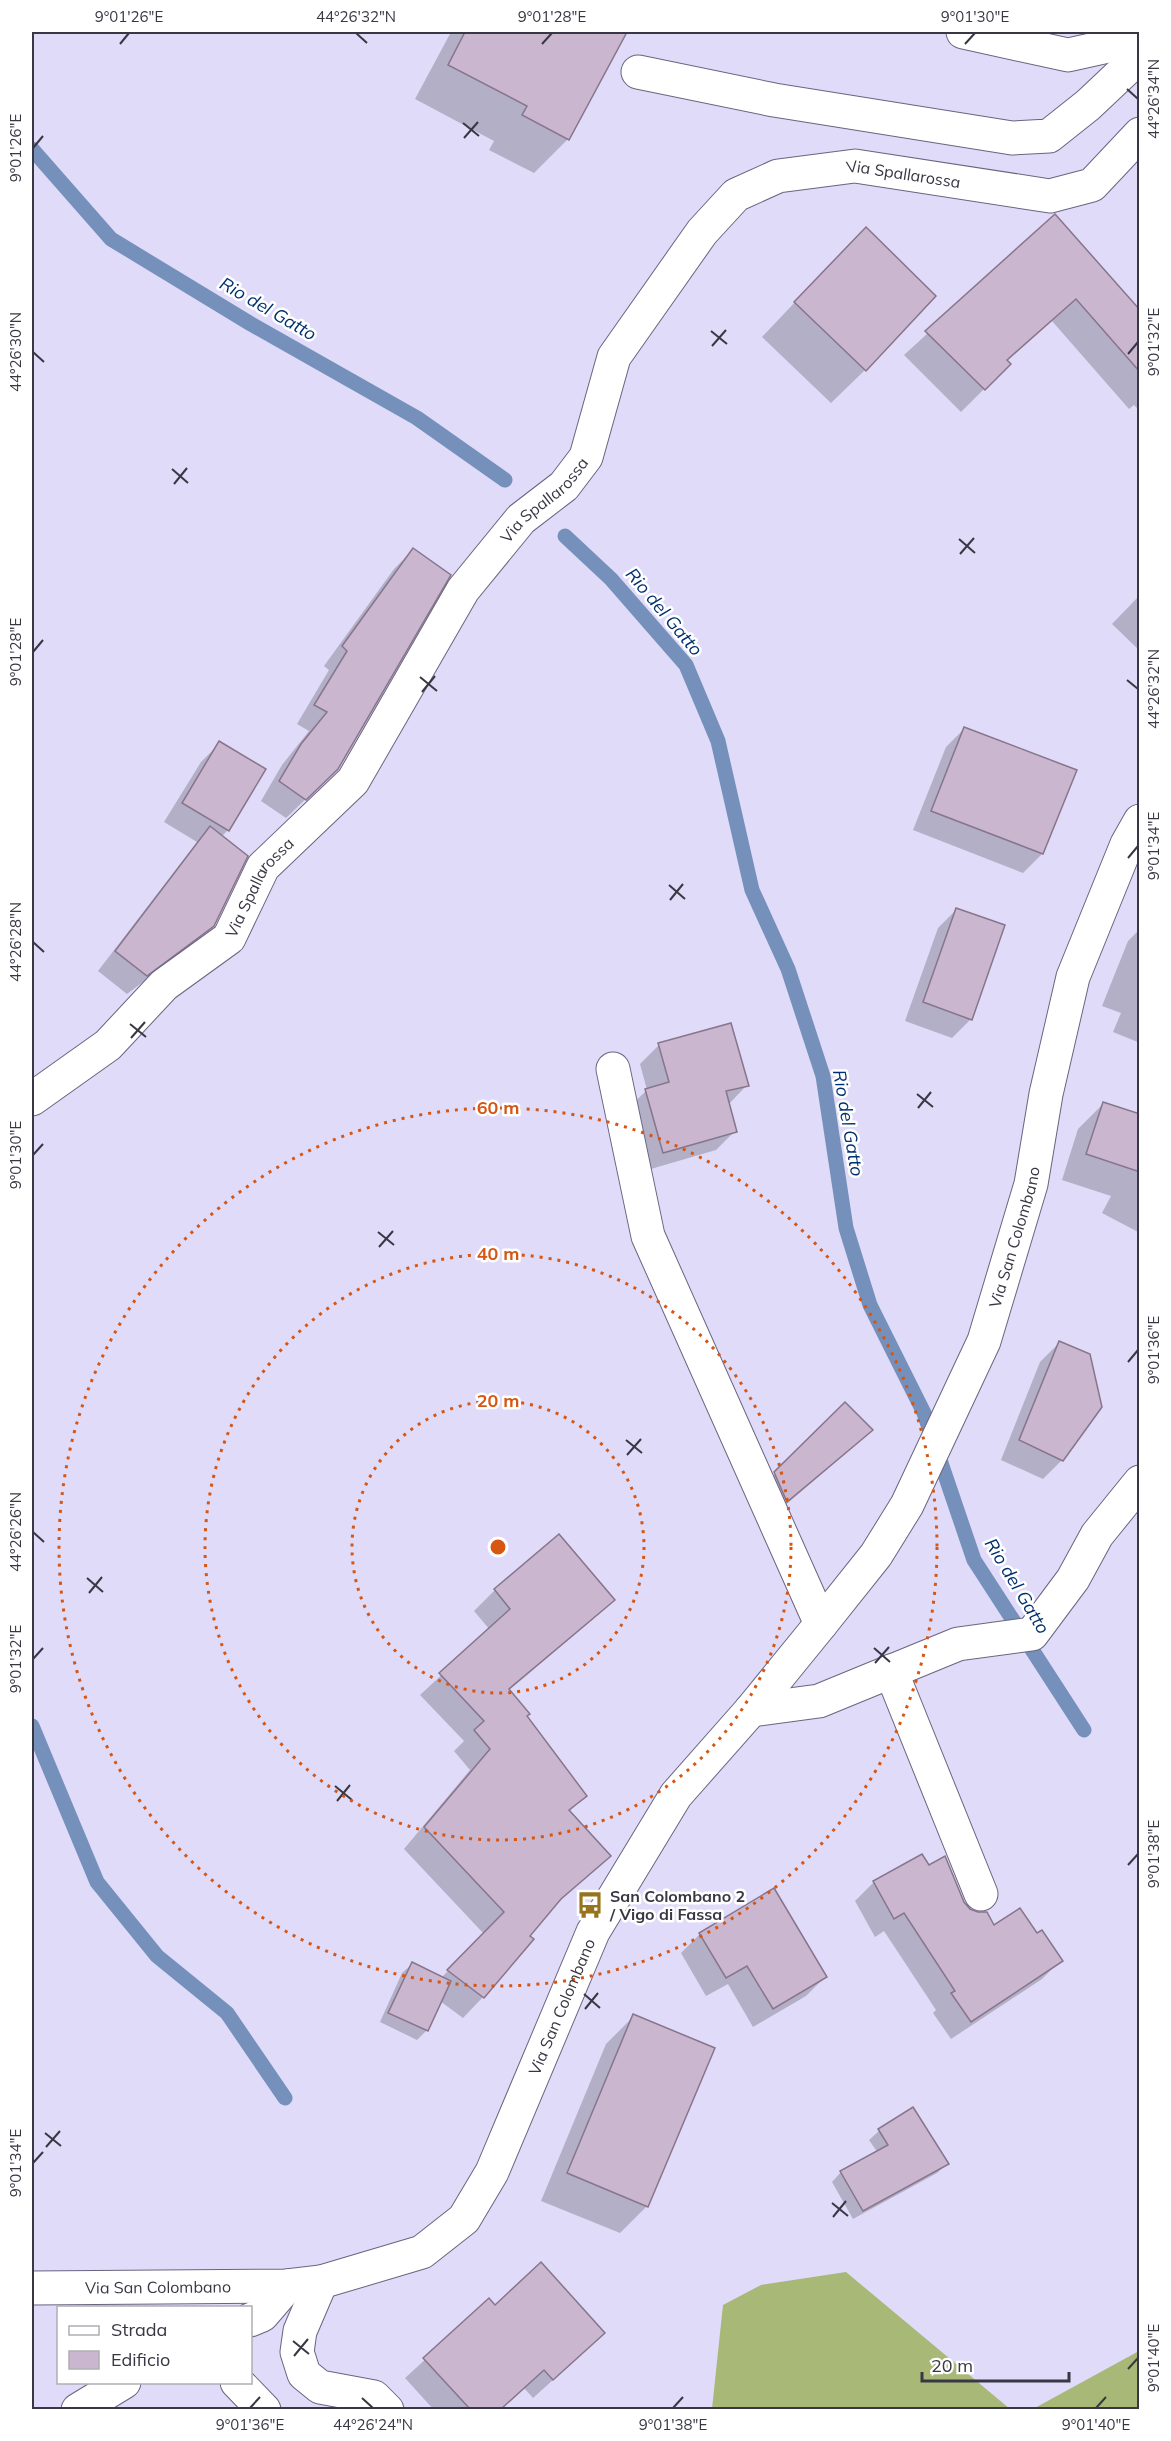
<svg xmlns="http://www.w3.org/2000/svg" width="1171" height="2441" font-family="Mulish,sans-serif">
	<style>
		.forest { fill: #a7b877 }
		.shadow { fill: #0003 }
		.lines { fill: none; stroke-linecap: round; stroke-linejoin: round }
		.stream { stroke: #7590ba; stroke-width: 15 }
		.building { fill: #cab6cf; stroke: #87758c; stroke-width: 1.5 }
		.minor-casing { stroke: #69657f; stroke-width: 35 }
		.minor { stroke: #fff; stroke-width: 33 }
		.ticks { fill: none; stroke: #383743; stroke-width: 2 }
		.ring { fill: none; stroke: #d65612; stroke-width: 3; stroke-dasharray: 3 6 }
		.labels { text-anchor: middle; stroke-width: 5; stroke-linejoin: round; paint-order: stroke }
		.street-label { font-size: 16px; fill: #383743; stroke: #fff }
		.poi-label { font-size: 16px; font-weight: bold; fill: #383743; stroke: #fff; text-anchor: start }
		.water-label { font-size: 18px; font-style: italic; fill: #00316f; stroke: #fff }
		.centre { fill: #d65612; stroke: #fff; stroke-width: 3 }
		.ring-label { font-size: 18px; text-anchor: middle; font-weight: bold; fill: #d65612; stroke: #fff; stroke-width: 5; stroke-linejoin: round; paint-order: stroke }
		.neatline { fill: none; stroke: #383743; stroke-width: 2 }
		.ticks-label { font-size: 15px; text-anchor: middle; fill: #383743 }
	</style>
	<rect width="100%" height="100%" fill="#dfdbf9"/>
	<g class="forest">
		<path d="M846 2272 1010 2409H712L723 2305 761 2285Z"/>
		<path d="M1139 2351V2409H1033Z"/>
	</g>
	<g class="shadow">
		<path d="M451 32H625L568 139 534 173 489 150 494 141 415 99Z"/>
		<path d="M1055 217 1140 312V411L1134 405 1129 409 1052 321 1006 362 1009 364 961 412 904 355Z"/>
		<path d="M832 263 865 370 831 403 762 337Z"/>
		<path d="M413 550 317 788 286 818 261 801 282 765 309 731 297 724 329 670 324 666 394 569Z"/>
		<path d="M1140 595V651L1112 624Z"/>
		<path d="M965 728 1042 854 1023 873 913 830 946 747Z"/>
		<path d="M220 743 228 830 221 837 213 925 193 944 127 994 98 971 197 842 164 822 201 762Z"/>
		<path d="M957 909 971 1019 952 1038 905 1021 938 928Z"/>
		<path d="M1140 929V1043L1113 1032 1121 1013 1102 1006 1128 941Z"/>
		<path d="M659 1045 747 1085 728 1105 735 1131 716 1150 644 1171 627 1109 647 1090 640 1064Z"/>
		<path d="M1103 1104 1140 1117V1233L1102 1213 1111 1196 1062 1180 1078 1129Z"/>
		<path d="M1059 1343 1062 1460 1043 1479 1001 1460 1040 1362Z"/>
		<path d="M845 1404 871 1430 852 1448 768 1520 756 1493Z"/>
		<path d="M559 1536 613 1600 592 1620 508 1691 585 1796 569 1812 609 1856 551 1909 483 1997 463 2018 440 2001 427 2030 417 2040 380 2022 402 1973 412 1964 441 1978 484 1934 404 1849 470 1770 454 1751 464 1741 420 1695 490 1630 474 1611 495 1590Z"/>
		<path d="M928 1867 969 1910 978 1914 993 1927 1036 1936 1061 1960 1042 1979 951 2039 933 2013 936 2010 884 1931 875 1937 855 1901 874 1882Z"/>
		<path d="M700 1934 825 1977 806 1996 753 2027 728 1984 706 1996 681 1953Z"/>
		<path d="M634 2016 647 2206 620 2233 541 2201 606 2044Z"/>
		<path d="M913 2109 947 2164 937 2173 853 2219 832 2182 841 2172 878 2153 869 2140 879 2131Z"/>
		<path d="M489 2301 494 2307 584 2352 533 2398 524 2388 500 2410H434L405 2378Z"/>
	</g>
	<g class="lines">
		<g class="stream">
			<path d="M32 149 111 239 251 324 417 418 505 480"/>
			<path d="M565 536 611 579 686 665 718 741 752 890 788 969 823 1076 846 1228 870 1305 924 1413 974 1560 1084 1730"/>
			<path d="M32 1726 97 1882 157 1956 227 2013 285 2098"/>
		</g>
	</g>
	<g class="building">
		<path d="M465 32H627L569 140 522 115 527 106 448 65Z"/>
		<path d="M1055 214 1140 310V372L1076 299 1007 360 1011 364 985 390 925 331Z"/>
		<path d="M866 227 936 296 866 371 794 302Z"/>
		<path d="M413 548 451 575 338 769 306 800 279 781 301 744 327 712 314 705 347 651 342 646Z"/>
		<path d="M964 727 1077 770 1043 854 931 811Z"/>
		<path d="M219 741 266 769 229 831 182 803Z"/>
		<path d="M210 826 248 856 214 926 147 976 115 951Z"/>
		<path d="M956 908 1005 925 972 1020 923 1002Z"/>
		<path d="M731 1023 749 1086 726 1091 737 1132 663 1153 645 1089 669 1082 658 1043Z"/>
		<path d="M1103 1102 1140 1114V1172L1086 1154Z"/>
		<path d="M1059 1341 1090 1354 1102 1407 1063 1461 1019 1440Z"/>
		<path d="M845 1402 873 1430 787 1502 774 1472Z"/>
		<path d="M559 1534 615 1600 509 1689 530 1714 527 1716 587 1796 569 1810 611 1856 561 1899 530 1936 534 1939 484 1998 447 1970 504 1912 424 1827 490 1749 474 1730 484 1721 439 1673 510 1609 494 1589Z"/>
		<path d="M922 1854 929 1865 945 1856 964 1902 970 1909 978 1912H987L994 1925 1020 1908 1037 1933 1042 1930 1063 1961 971 2022 951 1993 955 1991 904 1913 894 1919 873 1881Z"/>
		<path d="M774 1888 827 1977 773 2009 747 1966 726 1978 699 1933Z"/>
		<path d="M412 1962 451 1981 428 2031 388 2013Z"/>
		<path d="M633 2014 715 2048 648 2207 567 2173Z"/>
		<path d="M913 2107 949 2164 863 2211 840 2171 888 2145 878 2129Z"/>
		<path d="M541 2262 605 2333 553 2380 544 2370 501 2409H470L423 2358 489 2298 495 2305Z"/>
	</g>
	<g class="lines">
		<defs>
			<g id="minor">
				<path d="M963 32 1068 55 1140 39"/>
				<path d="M638 72 774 100 1012 138 1049 136 1088 105 1140 56"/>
				<path d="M613 1069 648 1236 821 1624"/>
				<path id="s1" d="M32 1099 108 1045 164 985 229 938 263 867 353 781 463 590 521 519 564 486 586 457 614 357 702 232 736 195 778 176 855 166 1050 196 1092 185 1140 134"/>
				<path d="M891 1671 981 1894"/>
				<path d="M751 1710 819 1701 958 1644 1032 1634 1073 1579 1097 1535 1140 1482"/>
				<path d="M321 2282 300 2331 297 2352 304 2374 320 2387 374 2397 387 2410"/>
				<path id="s2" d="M32 2288 287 2286 321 2282 422 2252 464 2219 492 2172 593 1932 676 1795 751 1710 821 1624 876 1555 907 1505 984 1341 1031 1184 1046 1094 1073 977 1127 844 1140 821"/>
				<path d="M250 2320 262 2315 287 2286"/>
				<path d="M237 2382 264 2410"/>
				<path d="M78 2410 124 2382"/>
			</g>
		</defs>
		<use href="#minor" class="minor-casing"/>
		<use href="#minor" class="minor"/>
	</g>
	<path class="ticks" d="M356 33 367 43M120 44 129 33M542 44 552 33M965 44 975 33M1127 89 1138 99M463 123 479 136M464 138 478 122M33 148 43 136M711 331 727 344M712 346 726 330M33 352 44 362M1128 354 1138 342M172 469 188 483M174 484 187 468M959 539 975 553M960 554 974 538M33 652 43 640M420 677 437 691M1127 680 1138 689M422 692 435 676M1128 858 1138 846M669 885 685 899M670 900 683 884M33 942 44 952M130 1024 146 1037M131 1038 145 1022M917 1094 933 1107M918 1108 931 1092M33 1155 43 1144M378 1232 394 1245M379 1247 393 1231M1128 1362 1138 1350M626 1440 642 1453M627 1455 641 1439M33 1532 44 1542M87 1578 103 1592M89 1593 102 1577M874 1648 890 1662M33 1659 43 1648M875 1663 889 1647M335 1786 352 1800M337 1801 350 1785M1128 1865 1138 1854M584 1994 600 2008M585 2009 598 1993M45 2133 61 2146M46 2147 60 2131M33 2163 43 2152M832 2203 848 2216M833 2217 846 2201M293 2341 309 2354M294 2356 308 2339M1128 2369 1138 2358M362 2398 373 2408M250 2408 260 2397M673 2408 683 2397M1096 2408 1106 2397"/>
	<g class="ring">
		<circle cx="498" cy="1547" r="146"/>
		<circle cx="498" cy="1547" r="293"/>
		<circle cx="498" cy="1547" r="439"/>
	</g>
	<defs>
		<symbol id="bus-bare" viewBox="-9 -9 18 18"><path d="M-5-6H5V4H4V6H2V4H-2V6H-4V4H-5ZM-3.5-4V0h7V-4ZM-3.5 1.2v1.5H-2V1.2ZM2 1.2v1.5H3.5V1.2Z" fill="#95741c" stroke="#fff" stroke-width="2.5" paint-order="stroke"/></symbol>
	</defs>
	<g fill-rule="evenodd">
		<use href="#bus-bare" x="571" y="1886" width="38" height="38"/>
	</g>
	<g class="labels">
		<g class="street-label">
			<text dy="6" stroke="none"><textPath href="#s1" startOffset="1341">Via Spallarossa</textPath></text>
			<text dy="6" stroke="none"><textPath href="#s1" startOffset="801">Via Spallarossa</textPath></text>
			<text dy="6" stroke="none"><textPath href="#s1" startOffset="315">Via Spallarossa</textPath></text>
			<text dy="6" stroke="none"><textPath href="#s2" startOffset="1584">Via San Colombano</textPath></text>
			<text dy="6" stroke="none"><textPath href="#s2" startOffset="682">Via San Colombano</textPath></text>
			<text dy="6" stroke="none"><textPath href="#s2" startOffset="126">Via San Colombano</textPath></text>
		</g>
		<g class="poi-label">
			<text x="610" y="1902">San Colombano 2<tspan x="610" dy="18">/ Vigo di Fassa</tspan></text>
		</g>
		<g class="water-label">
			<text transform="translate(268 309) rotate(30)" y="6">Rio del Gatto</text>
			<text transform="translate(664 612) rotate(50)" y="6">Rio del Gatto</text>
			<text transform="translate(848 1123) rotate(80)" y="6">Rio del Gatto</text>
			<text transform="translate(1017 1586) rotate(59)" y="6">Rio del Gatto</text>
		</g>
	</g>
	<circle cx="498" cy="1547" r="9" class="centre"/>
	<g class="ring-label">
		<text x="498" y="1114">60 m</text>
		<text x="498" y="1260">40 m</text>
		<text x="498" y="1407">20 m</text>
	</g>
	<rect width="1171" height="2441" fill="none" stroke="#ffffff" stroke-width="66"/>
	<rect x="57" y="2306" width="195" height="78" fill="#ffffff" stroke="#afafb4" stroke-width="1.5"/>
	<rect x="69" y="2326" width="30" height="9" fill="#ffffff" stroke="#afafb4" stroke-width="1.5"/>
	<text x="111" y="2336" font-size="18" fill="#383743">Strada</text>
	<rect x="69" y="2351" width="30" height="18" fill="#cab6cf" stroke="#afafb4" stroke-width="1.5"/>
	<text x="111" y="2366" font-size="18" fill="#383743">Edificio</text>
	<path d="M922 2372v9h147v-9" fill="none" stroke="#383743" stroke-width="3"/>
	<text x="931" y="2372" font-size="18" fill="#383743" stroke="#ffffff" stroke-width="4.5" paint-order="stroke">20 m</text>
	<rect x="33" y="33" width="1105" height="2375" class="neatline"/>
	<g class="ticks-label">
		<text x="129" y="22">9°01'26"E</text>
		<text x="356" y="22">44°26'32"N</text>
		<text x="552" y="22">9°01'28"E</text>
		<text x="975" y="22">9°01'30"E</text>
		<text transform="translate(1154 99) rotate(-90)" y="5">44°26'34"N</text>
		<text transform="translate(16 148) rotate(-90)" y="5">9°01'26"E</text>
		<text transform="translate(1154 342) rotate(-90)" y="5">9°01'32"E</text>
		<text transform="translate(16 352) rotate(-90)" y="5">44°26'30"N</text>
		<text transform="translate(16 652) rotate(-90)" y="5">9°01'28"E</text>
		<text transform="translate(1154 689) rotate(-90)" y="5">44°26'32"N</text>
		<text transform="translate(1154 846) rotate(-90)" y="5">9°01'34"E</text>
		<text transform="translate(16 942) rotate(-90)" y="5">44°26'28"N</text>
		<text transform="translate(16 1155) rotate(-90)" y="5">9°01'30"E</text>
		<text transform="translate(1154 1350) rotate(-90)" y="5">9°01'36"E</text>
		<text transform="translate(16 1532) rotate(-90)" y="5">44°26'26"N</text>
		<text transform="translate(16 1659) rotate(-90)" y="5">9°01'32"E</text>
		<text transform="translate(1154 1854) rotate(-90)" y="5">9°01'38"E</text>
		<text transform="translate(16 2163) rotate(-90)" y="5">9°01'34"E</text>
		<text transform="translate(1154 2358) rotate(-90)" y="5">9°01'40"E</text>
		<text x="250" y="2430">9°01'36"E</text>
		<text x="373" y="2430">44°26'24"N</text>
		<text x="673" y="2430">9°01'38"E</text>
		<text x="1096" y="2430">9°01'40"E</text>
	</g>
</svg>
